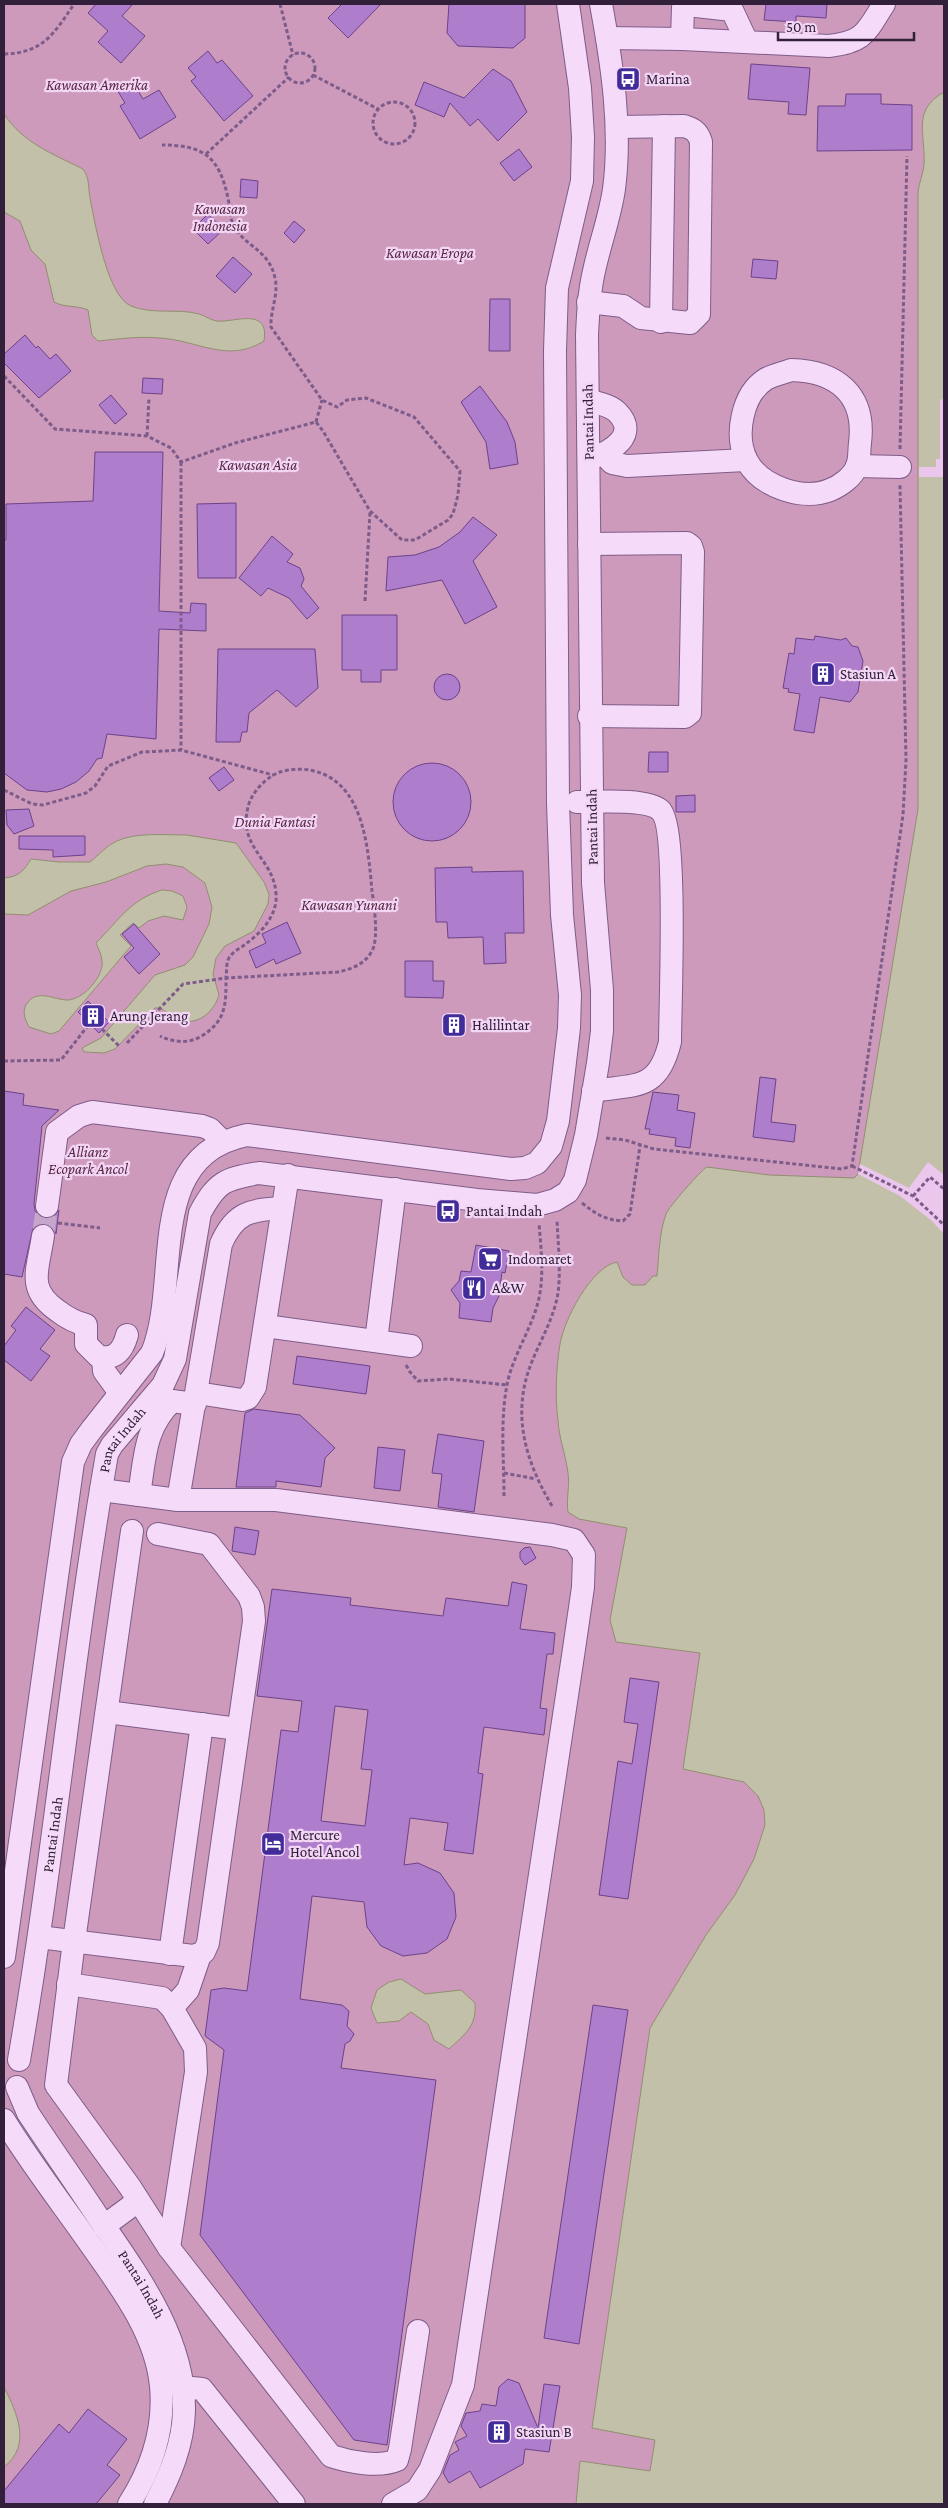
<svg xmlns="http://www.w3.org/2000/svg" width="948" height="2508" font-family="'Crimson Pro',serif">
	<style>
		.green { fill: #cd9abc }
		.water { fill: #c2c0a8; stroke: #918f6e }
		.pier { fill: #ebc7ee }
		.building { fill: #ae7dcc; stroke: #6d4289; fill-rule: evenodd }
		.lines { fill: none; stroke-linecap: round; stroke-linejoin: round }
		.minor-tunnel { stroke: #c6a6ca; stroke-width: 22; stroke-dasharray: 22 11; stroke-linecap: butt }
		.minor-casing { stroke: #7e5c8a; stroke-width: 24 }
		.path { stroke: #7e5c8a; stroke-width: 3; stroke-dasharray: 4 2.5; stroke-linecap: butt }
		.minor { stroke: #f6daf9; stroke-width: 22 }
		.labels { text-anchor: middle; stroke-width: 4.5; stroke-linejoin: round; paint-order: stroke }
		.poi-label { font-size: 15px; fill: #32203a; stroke: #f3d6f6; text-anchor: start }
		.park-label { font-size: 15px; font-style: italic; fill: #572641; stroke: #f3d6f6 }
		.street-label { font-size: 15px; fill: #32203a; stroke: #f3d6f6 }
	</style>
	<rect width="100%" height="100%" fill="#ebc7ee"/>
	<rect class="green" x="4" y="4" width="940" height="2500"/>
	<g class="water">
		<path d="M944 92V2504H576L580 2461 650 2471 655 2440 592 2428 650 2028 706 1935 735 1895 754 1859 765 1825 764 1810 758 1796 744 1782 683 1769 700 1653 616 1642 610 1620 627 1528 579 1519 568 1512C566 1499 570 1486 568 1473 566 1456 559 1438 558 1421 555 1396 556 1369 560 1344 564 1320 591 1267 617 1262L623 1277 632 1285H645L653 1276H657C659 1256 659 1233 666 1214 668 1208 701 1170 707 1167L769 1175 854 1178 858 1174 918 809V192C919 183 923 174 924 165 926 134 911 111 944 92Z"/>
		<path d="M4 114C23 143 53 154 83 169 90 178 88 188 90 198 95 223 107 296 131 306 153 315 178 308 199 314 206 316 210 320 217 321 233 323 270 306 264 341 228 364 197 340 160 338 139 336 118 339 98 341L92 335 88 310C77 305 65 308 54 302L45 264 31 250 20 221 4 212Z"/>
		<path d="M187 835 236 843 264 882 269 894 268 904 254 931 225 946 216 958 213 974 219 995C213 1015 193 1029 173 1017 166 1013 163 1007 155 1008L115 1049 104 1053 84 1052 82 1048 101 1038 155 975 185 965 193 957 209 924 212 907 205 883 183 867 166 864 147 866 106 882 71 891 28 915 4 914V878C18 877 24 871 31 859L59 862H90C99 855 106 846 117 841 136 832 166 835 187 835Z"/>
		<path d="M162 890 172 891 183 896 187 907 183 920 164 916 148 921 139 928 133 923 120 935 131 946 59 1031 51 1034 29 1027C25 1019 21 1010 28 1002 39 989 54 1000 68 1000 83 999 100 980 102 966 103 958 99 950 96 943 119 920 130 900 162 890Z"/>
		<path d="M401 1979 425 1994 461 1990 475 2003C477 2026 465 2034 449 2049L434 2040 428 2024 411 2012 399 2021 377 2023 371 2008 377 1990 389 1982Z"/>
		<path d="M4 2387C17 2413 32 2445 4 2467Z"/>
	</g>
	<g class="pier">
		<path d="M944 399V477H919V467H936V459H940V400Z"/>
		<path d="M928 1162 944 1175V1234L932 1221 900 1196 858 1174 860 1164 909 1188Z"/>
	</g>
	<g class="building">
		<path d="M96 4H133L122 16 145 36 121 63 98 42 108 31 88 13Z"/>
		<path d="M342 4H381L348 38 328 18Z"/>
		<path d="M449 4H525V38L513 48 458 46 447 33Z"/>
		<path d="M766 4H827L826 18 796 16V22L764 20Z"/>
		<path d="M208 51 217 63 222 60 253 96 224 121 191 81 196 77 188 68Z"/>
		<path d="M751 64 810 68 806 115 788 114 789 102 748 99Z"/>
		<path d="M493 69 511 81 527 112 498 141 478 119 470 126 450 103 444 117 415 105 424 82 464 98Z"/>
		<path d="M132 81 143 99 159 90 176 117 140 139 120 106 125 103 117 90Z"/>
		<path d="M846 94H881V104L912 105V150L817 151 818 106H845Z"/>
		<path d="M519 149 532 167 514 181 500 163Z"/>
		<path d="M241 179 258 181 257 198 240 197Z"/>
		<path d="M208 214 224 229 208 244 193 229Z"/>
		<path d="M294 221 305 230 294 243 284 233Z"/>
		<path d="M233 257 252 274 235 293 216 276Z"/>
		<path d="M753 259 778 261 776 279 751 277Z"/>
		<path d="M490 299H510V351H489Z"/>
		<path d="M25 335 36 348 38 346 50 359 56 354 71 371 39 398 4 363V354Z"/>
		<path d="M143 378 163 379 162 394 142 393Z"/>
		<path d="M480 386 507 422 515 442 518 464 490 469 486 442 461 402Z"/>
		<path d="M111 395 127 414 115 424 99 405Z"/>
		<path d="M95 452H163L159 611 190 613 191 603 206 604V631L159 629 156 739 107 734 102 758 97 759 89 771 76 782 61 789 47 792 27 790 4 773V540H6V504L93 501Z"/>
		<path d="M236 503V578H198L197 504Z"/>
		<path d="M473 517 497 535 473 561 497 607 465 624 442 580 386 591 388 557 415 555 439 547 460 532Z"/>
		<path d="M272 536 293 554 287 562 300 568 304 579 301 586 319 608 307 619 289 598 268 588 261 596 239 578Z"/>
		<path d="M342 615H397V670H381V682H361V670H342Z"/>
		<path d="M815 636 841 640 846 638 852 646 858 647 863 661 858 692 850 702 820 697 814 733 794 730 800 694 788 692 789 689 783 688 789 653 794 654 796 638 814 640Z"/>
		<path d="M218 649H315L318 688 296 707 277 690 249 713 247 732H242L240 742H216Z"/>
		<circle cx="447" cy="687" r="13"/>
		<path d="M649 752H668V772H648Z"/>
		<circle cx="432" cy="802" r="39"/>
		<path d="M224 767 234 780 219 791 209 778Z"/>
		<path d="M695 795V812H676V796Z"/>
		<path d="M29 809 34 826 14 834 7 825 6 810Z"/>
		<path d="M19 836H85V855L53 857V850L19 849Z"/>
		<path d="M472 867V872L523 871 524 933H505L506 963 484 964 483 937 448 938 447 922H436L435 868Z"/>
		<path d="M287 922 301 953 276 964 274 959 256 968 249 951 266 943 262 934Z"/>
		<path d="M134 924 160 954 139 974 124 957 134 948 122 934Z"/>
		<path d="M405 961H433V981H444L443 998 405 997Z"/>
		<path d="M88 1001 109 1022 99 1033 78 1012Z"/>
		<path d="M760 1077 776 1079 771 1122 796 1125 794 1142 753 1137Z"/>
		<path d="M4 1091 24 1094 23 1105 59 1110 42 1126 34 1204 35 1211 45 1219 52 1218 59 1210 56 1234 52 1226 46 1223 38 1224 33 1228 22 1277 4 1274Z"/>
		<path d="M653 1092 679 1095 677 1110 695 1113 690 1148 675 1146 676 1138 649 1134 650 1129H645Z"/>
		<path d="M476 1245 509 1251 505 1273 502 1272 499 1296 493 1308 491 1322 459 1318 460 1303 451 1290 459 1281 461 1271 471 1272Z"/>
		<path d="M26 1307 55 1330 40 1349 50 1356 31 1381 4 1360V1346L16 1330 11 1326Z"/>
		<path d="M297 1356 370 1366 366 1394 293 1384Z"/>
		<path d="M254 1409 300 1415 335 1448 325 1458 321 1487 276 1481V1487H236L245 1413Z"/>
		<path d="M438 1434 484 1441 474 1512 438 1507 442 1474 432 1473Z"/>
		<path d="M378 1447 405 1450 400 1491 374 1488Z"/>
		<path d="M235 1527 259 1531 255 1555 232 1551Z"/>
		<path d="M530 1547 536 1558 525 1565 520 1558V1552L524 1548Z"/>
		<path d="M512 1582 527 1585 520 1629 555 1633 553 1654H547L540 1708 547 1709 544 1735 484 1727 478 1773 483 1774 473 1854 444 1850 448 1823 410 1818 404 1865 418 1863 440 1873 454 1893 456 1917 447 1939 427 1953 403 1956 381 1946 367 1927 364 1902 312 1896 300 1999 342 2005 349 2011 347 2026 354 2034 350 2041 345 2044 341 2068 436 2080 387 2445 354 2440 200 2235 224 2050 205 2036 211 1990 224 1988 247 1991 281 1730 298 1732 302 1701 257 1696 272 1589 351 1598 350 1605 443 1616 446 1598 508 1606ZM335 1706 368 1710 361 1769 372 1770 365 1826 321 1821Z"/>
		<path d="M630 1678 659 1682 628 1899 599 1895 618 1761 632 1764 638 1724 624 1722Z"/>
		<path d="M593 2005 628 2010 579 2344 544 2338Z"/>
		<path d="M508 2379 519 2383 538 2428 544 2384 560 2386 549 2452 525 2449 523 2464 480 2488 470 2471 449 2483 443 2473 450 2455 459 2450 455 2442 467 2436 461 2426 466 2413 480 2411 482 2404 496 2406 499 2387Z"/>
		<path d="M88 2409 127 2439 107 2465 120 2475 96 2504H4V2491L59 2424 69 2433Z"/>
	</g>
	<g class="lines">
		<path class="minor-tunnel" d="M43 1236 47 1206"/>
		<defs>
			<g id="minor">
				<path d="M607 38 682 39 829 46C865 42 866 32 884 4"/>
				<path d="M682 39 683 7 687 5 732 10 747 42"/>
				<path d="M588 302 623 306 641 318 690 323 699 314 701 142C698 132 694 129 684 126L617 127"/>
				<path d="M661 322 664 126"/>
				<path d="M791 370C837 371 866 395 860 443 859 450 860 459 857 466 853 477 840 486 830 490 803 501 761 487 747 461 734 436 742 394 766 379 773 375 783 373 791 370Z"/>
				<path d="M588 400C597 403 610 405 617 412 640 435 611 452 591 458"/>
				<path d="M604 454 612 463 627 466 746 460"/>
				<path d="M857 466 900 467"/>
				<path d="M589 544 687 543 691 546 693 552 690 713 685 717 589 716"/>
				<path d="M577 802C595 802 647 798 660 810 678 825 670 1008 670 1042 658 1091 637 1084 593 1091"/>
				<path d="M47 1206 57 1132 79 1116 92 1112 202 1126 210 1129 222 1141"/>
				<path d="M43 1236C38 1270 26 1289 58 1311 67 1318 74 1322 86 1325V1344L98 1356C115 1361 123 1350 127 1335"/>
				<path d="M265 1326 411 1346"/>
				<path d="M376 1341 395 1189"/>
				<path d="M103 1358 104 1371 120 1393"/>
				<path d="M197 1393 242 1400 248 1398 255 1387 288 1175"/>
				<path d="M101 1490 178 1500H276L552 1535 574 1540 584 1555 583 1587 574 1649 463 2385 430 2470 417 2490 393 2504"/>
				<path d="M139 1495C145 1458 144 1428 172 1401L195 1404"/>
				<path d="M178 1500 221 1244C235 1212 250 1210 282 1208"/>
				<path d="M132 1531 74 1941 56 2085 130 2187 169 2248 331 2456C349 2462 379 2468 397 2460L400 2449 418 2331"/>
				<path d="M107 1712 238 1729"/>
				<path d="M39 1937 193 1956 204 1952 208 1943 254 1621 253 1607 249 1596 209 1544 158 1534"/>
				<path d="M170 1954 202 1724"/>
				<path d="M4 1957 73 1462 81 1444 92 1429 152 1353C182 1280 142 1156 247 1135L511 1169 525 1168 537 1163 551 1146 558 1121 569 1028 570 995 562 915 558 803 555 351 557 288 582 181 583 137 580 88 568 4"/>
				<path d="M68 1984 162 1998 172 2008 195 2048 196 2072 169 2248"/>
				<path d="M172 2008 188 1990 200 1955"/>
				<path id="s1" d="M19 2060C54 1859 72 1655 107 1454L112 1445 163 1385 175 1359 200 1213C217 1182 224 1179 259 1173L477 1200 537 1205 555 1200 568 1192 575 1180 586 1135 598 1063 602 1031V990L593 883 587 335C588 313 589 292 594 271 600 243 610 217 614 189 622 128 612 64 601 4"/>
				<path id="s2" d="M17 2087 28 2113C51 2148 75 2182 98 2217 137 2274 185 2338 184 2411 183 2445 170 2475 155 2504"/>
				<path d="M4 2120C31 2164 63 2205 93 2248 122 2289 156 2334 161 2386 165 2430 152 2468 129 2504"/>
				<path d="M104 2226 138 2201"/>
				<path d="M182 2387 202 2389 294 2504"/>
			</g>
		</defs>
		<use href="#minor" class="minor-casing"/>
		<g class="path">
			<path d="M280 4 293 55"/>
			<circle cx="300" cy="68" r="15"/>
			<path d="M4 54C43 53 54 34 74 4"/>
			<path d="M313 75 378 109"/>
			<circle cx="394" cy="123" r="21"/>
			<path d="M206 154 289 77"/>
			<path d="M4 376 55 429 147 436 171 448 181 462 235 443 316 422 323 431 370 511 402 540H415L448 520 453 514 458 495 460 471 414 417 366 398 347 400 337 407 322 400 271 327C270 311 279 294 275 278 269 249 244 247 233 224 229 216 230 207 228 198 219 156 203 145 162 145"/>
			<path d="M316 422 322 400"/>
			<path d="M147 436 149 398"/>
			<path d="M900 449 907 156"/>
			<path d="M181 462V750"/>
			<path d="M365 601 370 512"/>
			<path d="M4 790 32 804 43 805 86 793 95 786 108 766 142 752 165 751 181 750 273 775"/>
			<path d="M102 1029 120 1047"/>
			<path d="M127 1043 183 984 226 978 338 972C352 969 365 964 372 951 379 938 374 905 372 891 368 848 364 783 314 771 303 768 290 769 280 772 266 777 251 793 248 807 238 849 274 858 276 894 278 914 262 932 247 943 241 948 233 951 229 958 226 963 227 970 226 976 226 1004 227 1021 200 1037 187 1044 173 1042 160 1036"/>
			<path d="M4 1061 61 1060 90 1023"/>
			<path d="M606 1138 625 1140 654 1149 842 1169 852 1166 903 815 906 760 900 485"/>
			<path d="M852 1166 913 1196 944 1225"/>
			<path d="M913 1196 930 1177 944 1189"/>
			<path d="M582 1203C596 1214 605 1220 623 1221L630 1214 640 1146"/>
			<path d="M58 1223 100 1228"/>
			<path d="M406 1365 410 1372 418 1381 449 1379 507 1385"/>
			<path d="M504 1473 536 1479"/>
			<path d="M504 1496C504 1460 500 1421 507 1385 512 1358 529 1333 537 1306 545 1279 541 1250 539 1223"/>
			<path d="M552 1506C526 1462 511 1415 531 1364 540 1341 554 1318 558 1293 561 1269 558 1244 557 1220"/>
		</g>
		<use href="#minor" class="minor"/>
	</g>
	<defs>
		<symbol id="bus-square" viewBox="-11 -11 22 22"><rect x="-9" y="-9" width="18" height="18" rx="4" fill="#422c99" stroke="#f3d6f6"/><path d="M-5-6H5V4H4V6H2V4H-2V6H-4V4H-5ZM-3.5-4V0h7V-4ZM-3.5 1.2v1.5H-2V1.2ZM2 1.2v1.5H3.5V1.2Z" fill="#fff"/></symbol>
		<symbol id="building-square" viewBox="-11 -11 22 22"><rect x="-9" y="-9" width="18" height="18" rx="4" fill="#422c99" stroke="#f3d6f6"/><path d="M-4-6H4V6H1V3H-1V6H-4ZM-2.5-4.3h1.7v1.8h-1.7ZM.8-4.3h1.7v1.8H.8ZM-2.5-1h1.7V.8h-1.7ZM.8-1h1.7V.8H.8Z" fill="#fff"/></symbol>
		<symbol id="supermarket-square" viewBox="-11 -11 22 22"><rect x="-9" y="-9" width="18" height="18" rx="4" fill="#422c99" stroke="#f3d6f6"/><path d="M-6-5.5h2.5l.6 2H6L4.5 2H-2.5L-4.4-4H-6ZM-1.5 3.2a1.3 1.3 0 1 0 .1 0ZM3 3.2a1.3 1.3 0 1 0 .1 0Z" fill="#fff"/></symbol>
		<symbol id="restaurant-square" viewBox="-11 -11 22 22"><rect x="-9" y="-9" width="18" height="18" rx="4" fill="#422c99" stroke="#f3d6f6"/><path d="M-5-6h1v4h1v-4h1v4h1v-4h1v5L-1.5 .5V6h-2V.5L-5-1ZM5-6V6H3V1.5H1.5Q1.5-4 5-6Z" fill="#fff"/></symbol>
		<symbol id="hotel-square" viewBox="-11 -11 22 22"><rect x="-9" y="-9" width="18" height="18" rx="4" fill="#422c99" stroke="#f3d6f6"/><path d="M-6-4.5h1.5V1H6V5H4.5V3h-9V5H-6ZM-4 0a1.8 1.8 0 1 1 3.6 0ZM.5 0V-2.5h3Q6-2.5 6 0Z" fill="#fff"/></symbol>
	</defs>
	<g fill-rule="evenodd">
		<use href="#bus-square" x="614" y="65" width="28" height="28"/>
		<use href="#building-square" x="809" y="660" width="28" height="28"/>
		<use href="#building-square" x="79" y="1002" width="28" height="28"/>
		<use href="#building-square" x="440" y="1011" width="28" height="28"/>
		<use href="#bus-square" x="434" y="1197" width="28" height="28"/>
		<use href="#supermarket-square" x="476" y="1245" width="28" height="28"/>
		<use href="#restaurant-square" x="460" y="1274" width="28" height="28"/>
		<use href="#hotel-square" x="259" y="1830" width="28" height="28"/>
		<use href="#building-square" x="485" y="2418" width="28" height="28"/>
	</g>
	<g class="labels">
		<g class="poi-label">
			<text x="646" y="84">Marina</text>
			<text x="840" y="679">Stasiun A</text>
			<text x="110" y="1021">Arung Jerang</text>
			<text x="472" y="1030">Halilintar</text>
			<text x="466" y="1216">Pantai Indah</text>
			<text x="508" y="1264">Indomaret</text>
			<text x="492" y="1293">A&amp;W</text>
			<text x="290" y="1840">Mercure<tspan x="290" dy="17">Hotel Ancol</tspan></text>
			<text x="516" y="2437">Stasiun B</text>
		</g>
		<g class="park-label">
			<text x="97" y="90">Kawasan Amerika</text>
			<text x="220" y="214">Kawasan<tspan x="220" dy="17">Indonesia</tspan></text>
			<text x="430" y="258">Kawasan Eropa</text>
			<text x="258" y="470">Kawasan Asia</text>
			<text x="275" y="827">Dunia Fantasi</text>
			<text x="349" y="910">Kawasan Yunani</text>
			<text x="88" y="1157">Allianz<tspan x="88" dy="17">Ecopark Ancol</tspan></text>
		</g>
		<g class="street-label">
			<text transform="translate(588 422) rotate(-91)" y="5">Pantai Indah</text>
			<text transform="translate(592 827) rotate(-91)" y="5">Pantai Indah</text>
			<text dy="5" stroke="none"><textPath href="#s1" startOffset="632">Pantai Indah</textPath></text>
			<text dy="5" stroke="none"><textPath href="#s1" startOffset="228">Pantai Indah</textPath></text>
			<text dy="5" stroke="none"><textPath href="#s2" startOffset="234">Pantai Indah</textPath></text>
		</g>
	</g>
	<rect width="948" height="2508" fill="none" stroke="#32203a" stroke-width="10"/>
	<path d="M778 32v8h136v-8" fill="none" stroke="#32203a" stroke-width="2.5"/>
	<text x="786" y="32" font-size="15" fill="#32203a" stroke="#f3d6f6" stroke-width="4" paint-order="stroke">50 m</text>
</svg>
